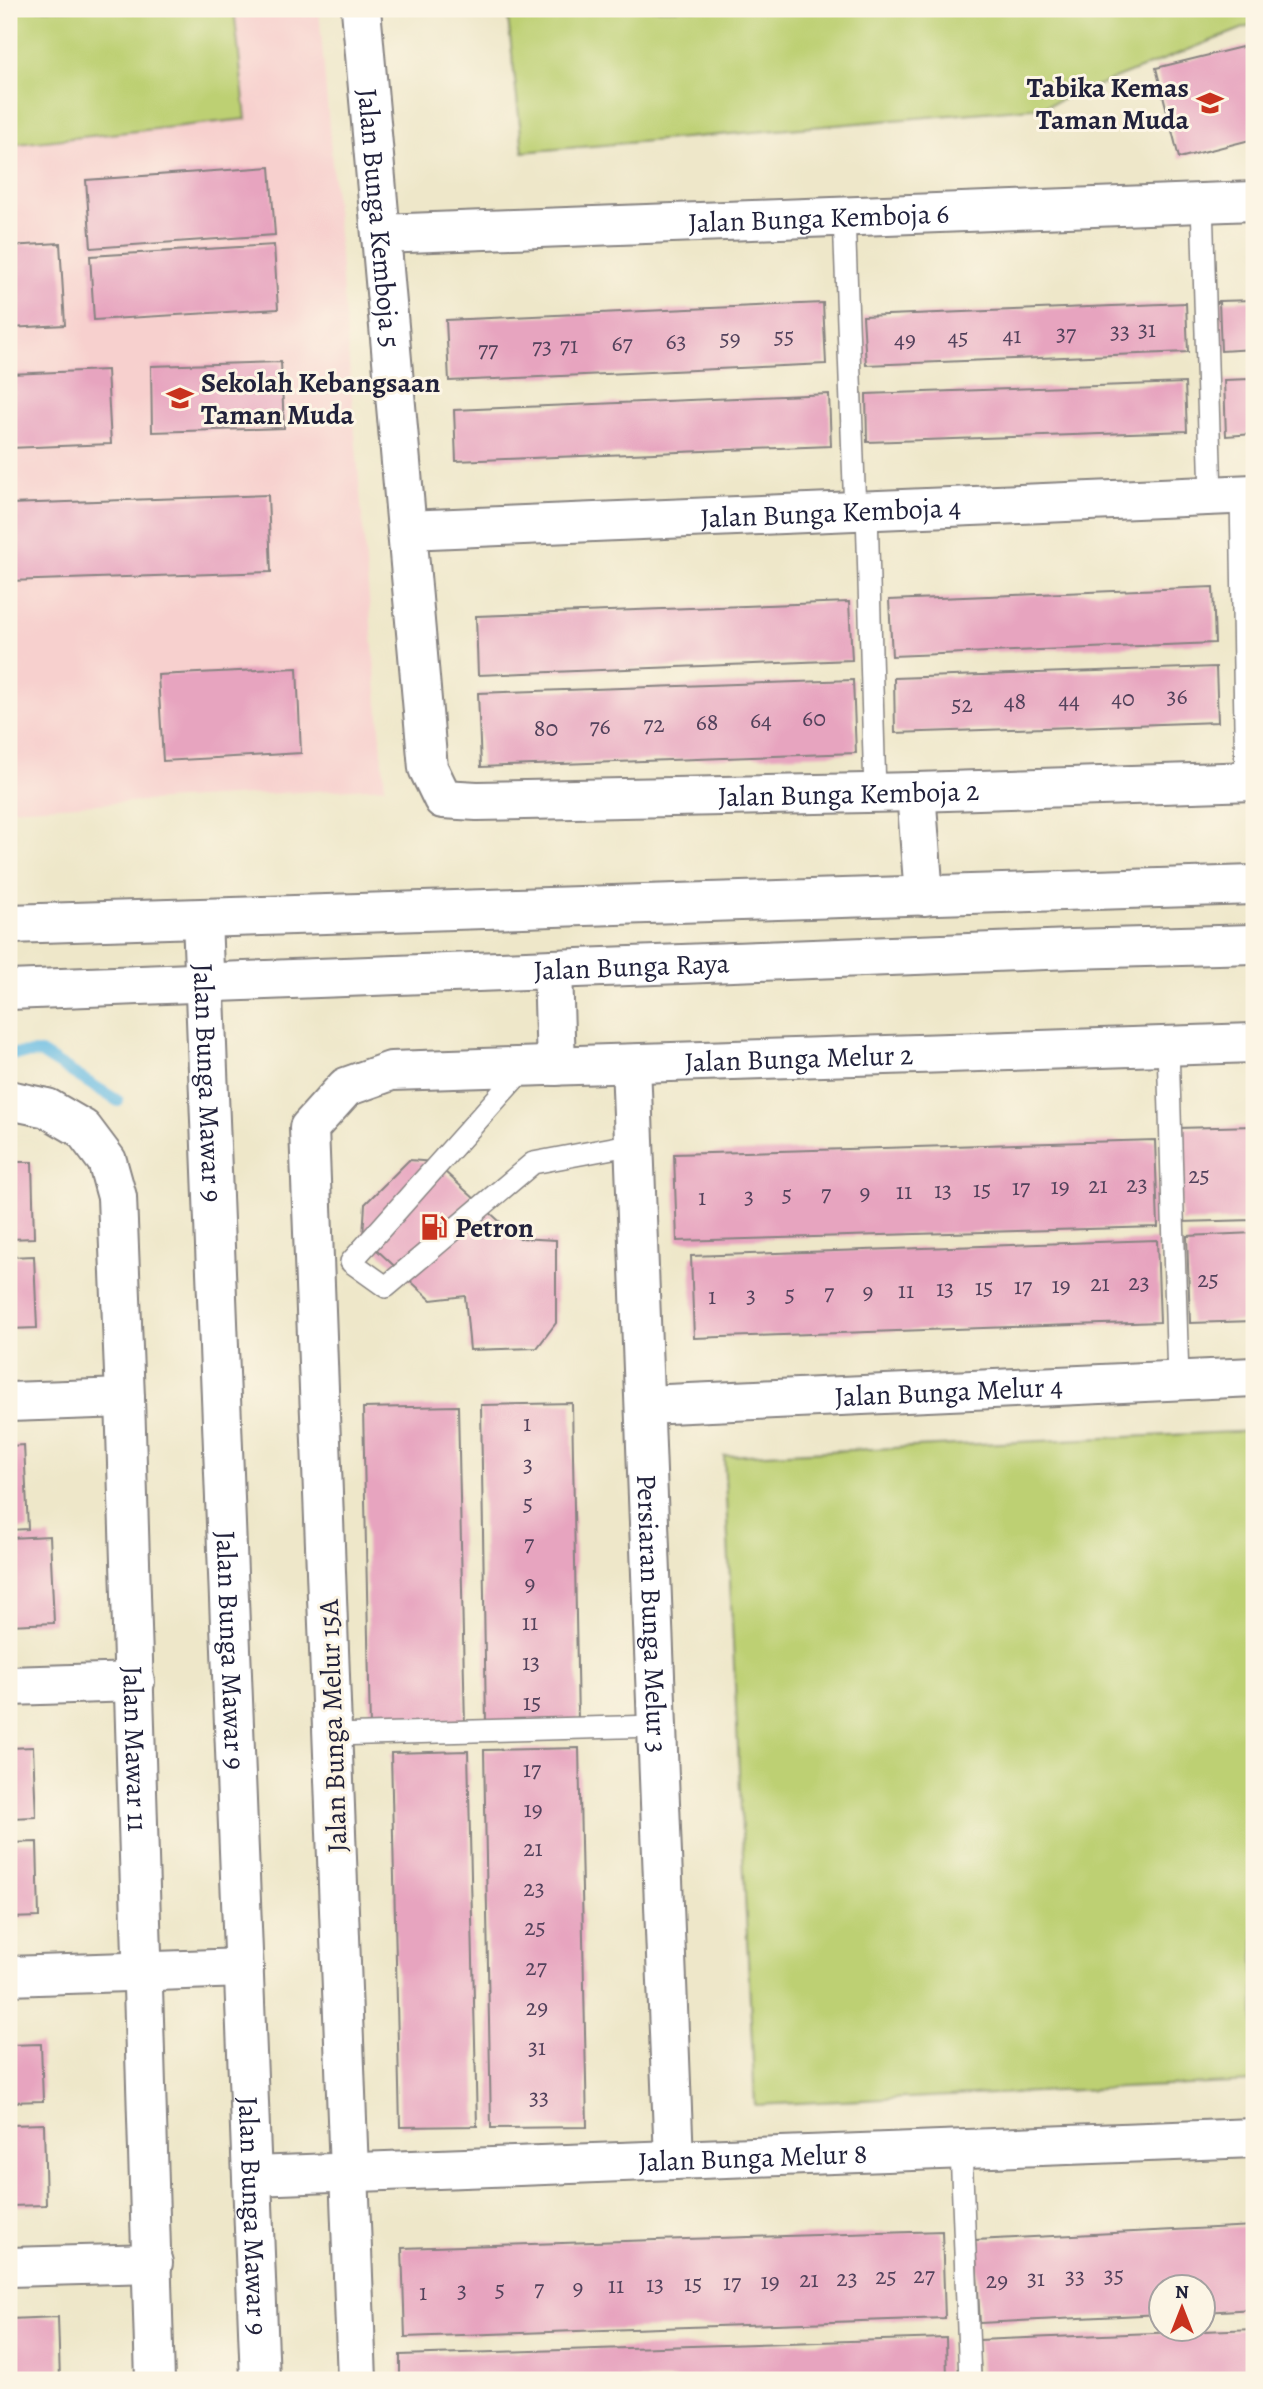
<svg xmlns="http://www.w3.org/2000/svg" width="1263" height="2389" font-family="Alegreya,serif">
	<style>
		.built { fill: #f7d0ce }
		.green { fill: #bdd073; stroke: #707957; stroke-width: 2 }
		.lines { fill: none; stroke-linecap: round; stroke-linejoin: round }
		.stream { stroke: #66bbe3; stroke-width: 12 }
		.building { fill: #e7a4bf }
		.lane-casing { stroke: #888482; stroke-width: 24 }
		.street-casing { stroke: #888482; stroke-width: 42 }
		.secondary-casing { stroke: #888482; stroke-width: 42 }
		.lane { stroke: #fff; stroke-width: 21 }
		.street { stroke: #fff; stroke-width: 38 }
		.secondary { stroke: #fff; stroke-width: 38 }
		.labels { text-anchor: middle; stroke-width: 6; stroke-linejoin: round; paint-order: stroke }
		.number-label { font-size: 24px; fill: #53425c }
		.poi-label { font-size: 28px; font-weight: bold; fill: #22223b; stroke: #fcf5e5; text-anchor: start }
		.street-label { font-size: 28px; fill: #22223b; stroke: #fcf5e5 }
	</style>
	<rect width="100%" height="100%" fill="#fcf5e5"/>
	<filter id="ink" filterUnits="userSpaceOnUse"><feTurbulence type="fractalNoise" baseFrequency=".0143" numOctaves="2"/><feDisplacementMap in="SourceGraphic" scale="14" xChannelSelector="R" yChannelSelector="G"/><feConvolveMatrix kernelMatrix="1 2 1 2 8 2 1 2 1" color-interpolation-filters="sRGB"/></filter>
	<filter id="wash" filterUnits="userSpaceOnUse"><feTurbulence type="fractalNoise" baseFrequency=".00686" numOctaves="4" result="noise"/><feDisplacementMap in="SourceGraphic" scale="28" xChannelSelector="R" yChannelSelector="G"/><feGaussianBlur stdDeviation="1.57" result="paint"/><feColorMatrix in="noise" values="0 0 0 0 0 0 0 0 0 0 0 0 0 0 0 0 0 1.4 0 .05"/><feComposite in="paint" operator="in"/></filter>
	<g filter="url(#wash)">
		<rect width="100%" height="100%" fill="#eee7c9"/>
		<path class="built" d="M9 9H319L385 787 9 809Z"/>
		<g class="green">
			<path d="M9 9H234L246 119 9 145Z"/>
			<path d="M507 9H1254V24L1043 107 523 152Z"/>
			<path d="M1254 1431V2082L755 2105 724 1456Z"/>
		</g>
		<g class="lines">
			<path class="stream" d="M9 1054 41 1053 118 1101"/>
		</g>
		<g id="blocks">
			<g class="building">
				<path d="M1254 44V139L1179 158 1156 68Z"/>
				<path d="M270 167 275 235 91 248 86 180Z"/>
				<path d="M60 243 65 325 9 328V246Z"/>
				<path d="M274 245 278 309 94 320 90 256Z"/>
				<path d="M1254 300V349L1221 351 1219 301Z"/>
				<path d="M823 303 826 364 449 381 446 320Z"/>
				<path d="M1186 303 1188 352 866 365 863 316Z"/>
				<path d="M281 362 284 428 152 432 151 366Z"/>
				<path d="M107 370 111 444 9 448V374Z"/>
				<path d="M1251 379H1254V434L1226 436 1224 380Z"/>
				<path d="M1185 383 1187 431 867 442 866 394Z"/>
				<path d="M829 394 831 446 456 461 454 410Z"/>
				<path d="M268 495 271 572 9 581V504Z"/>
				<path d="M1213 587 1215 643 892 656 889 600Z"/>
				<path d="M849 602 852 660 478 675 476 616Z"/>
				<path d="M1216 667 1218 722 895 733 894 678Z"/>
				<path d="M297 668 301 753 163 761 158 675Z"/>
				<path d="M853 680 856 753 481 767 478 693Z"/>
				<path d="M1254 1126V1220L1181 1222 1178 1128Z"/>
				<path d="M1155 1140 1158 1227 677 1241 674 1154Z"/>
				<path d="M409 1160 434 1162 518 1238 556 1240V1323L537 1348 470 1350 465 1296 431 1300 363 1237 365 1204Z"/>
				<path d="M9 1162H32L34 1238 9 1239Z"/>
				<path d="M1254 1233V1321L1190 1323 1187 1236Z"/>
				<path d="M1157 1240 1160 1322 694 1338 691 1256Z"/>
				<path d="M34 1256 37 1328 9 1329V1257Z"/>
				<path d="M572 1403 578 1721 486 1723 481 1405Z"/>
				<path d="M458 1406 465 1727 370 1729 363 1408Z"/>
				<path d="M24 1445 28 1529 9 1530V1446Z"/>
				<path d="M50 1536 54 1623 9 1625V1538Z"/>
				<path d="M33 1747 36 1817 9 1818V1748Z"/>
				<path d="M579 1748 587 2127 491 2128 484 1750Z"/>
				<path d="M468 1751 477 2126 400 2127 391 1753Z"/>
				<path d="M37 1842 39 1917 9 1918V1843Z"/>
				<path d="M41 2044 43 2101 9 2102V2045Z"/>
				<path d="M44 2124 46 2205 9 2206V2125Z"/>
				<path d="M1254 2226V2309L1204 2312 1203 2287H1161V2314L980 2323 975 2240Z"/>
				<path d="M942 2231 945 2318 405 2337 402 2248Z"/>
				<path d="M58 2317 60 2380H9V2319Z"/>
				<path d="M1254 2329V2380H981L979 2340Z"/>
				<path d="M946 2338 947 2380H400V2355Z"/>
			</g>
		</g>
	</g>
	<g filter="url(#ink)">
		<use href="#blocks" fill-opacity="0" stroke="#888482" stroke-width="2"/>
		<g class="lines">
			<defs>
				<g id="lane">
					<path d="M1202 202 1211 496"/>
					<path d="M844 215 855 512"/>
					<path d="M1241 495 1246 782"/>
					<path d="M867 511 875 793"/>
					<path d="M1168 1046 1178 1380"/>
					<path d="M525 1067 351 1262 386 1287 533 1163 634 1144"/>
					<path d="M333 1735 657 1726"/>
					<path d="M961 2149 970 2380"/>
				</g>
				<g id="street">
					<path id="s1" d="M361 9 428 768 443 799 477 801 916 792 1254 781"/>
					<path id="s2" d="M381 234 1254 201"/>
					<path id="s3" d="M407 530 1254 494"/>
					<path d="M916 792 924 896"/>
					<path d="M553 969 556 1066"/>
					<path id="s4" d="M631 1064 674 2160"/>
					<path id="s5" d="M9 1100 47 1108 83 1129 107 1161 117 1197 125 1398 155 2380"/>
					<path d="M9 1402 125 1398"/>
					<path id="s6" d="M645 1405 1254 1377"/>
					<path d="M9 1686 135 1682"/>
					<path d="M9 1976 244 1968"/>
					<path id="s7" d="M253 2176 1254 2138"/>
					<path d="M9 2267 153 2263"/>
					<path id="s8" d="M357 2380 309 1128 346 1087 391 1071 1254 1043"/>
				</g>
				<g id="secondary">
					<path id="s9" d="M202 919 260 2380"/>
					<path d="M9 924 1254 885"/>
					<path id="s10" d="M9 990 1072 949 1254 944"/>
				</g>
			</defs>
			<use href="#lane" class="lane-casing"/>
			<use href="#street" class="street-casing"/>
			<use href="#secondary" class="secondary-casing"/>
			<use href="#lane" class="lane"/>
			<use href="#street" class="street"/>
			<use href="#secondary" class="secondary"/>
		</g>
	</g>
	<defs>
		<symbol id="school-bare" viewBox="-9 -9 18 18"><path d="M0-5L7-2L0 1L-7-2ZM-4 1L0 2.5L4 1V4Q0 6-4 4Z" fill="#c8321e" stroke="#fcf5e5" stroke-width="2.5" paint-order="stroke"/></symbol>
		<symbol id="fuel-bare" viewBox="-9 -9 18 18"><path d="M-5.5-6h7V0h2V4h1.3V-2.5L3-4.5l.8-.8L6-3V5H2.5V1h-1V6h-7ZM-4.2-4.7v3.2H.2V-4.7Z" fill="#c8321e" stroke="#fcf5e5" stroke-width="2.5" paint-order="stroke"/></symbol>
	</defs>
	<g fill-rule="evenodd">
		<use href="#school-bare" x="1191" y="84" width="38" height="38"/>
		<use href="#school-bare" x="161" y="379" width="38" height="38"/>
		<use href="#fuel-bare" x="415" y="1208" width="38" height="38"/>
	</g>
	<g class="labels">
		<g class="number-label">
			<text x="1147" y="337">31</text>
			<text x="1120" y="339">33</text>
			<text x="1066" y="341">37</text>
			<text x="1012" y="343">41</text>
			<text x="784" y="344">55</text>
			<text x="958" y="345">45</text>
			<text x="730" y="346">59</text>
			<text x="905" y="347">49</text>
			<text x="676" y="349">63</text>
			<text x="622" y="351">67</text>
			<text x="569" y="353">71</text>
			<text x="542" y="354">73</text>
			<text x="488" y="357">77</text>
			<text x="1177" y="704">36</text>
			<text x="1123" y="706">40</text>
			<text x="1069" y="708">44</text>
			<text x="1015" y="709">48</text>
			<text x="962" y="712">52</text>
			<text x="814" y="726">60</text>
			<text x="761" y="728">64</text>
			<text x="707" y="730">68</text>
			<text x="654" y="732">72</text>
			<text x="600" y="734">76</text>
			<text x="546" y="736">80</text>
			<text x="1199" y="1183">25</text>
			<text x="1137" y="1192">23</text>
			<text x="1098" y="1193">21</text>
			<text x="1060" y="1194">19</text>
			<text x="1021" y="1195">17</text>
			<text x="982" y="1197">15</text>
			<text x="943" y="1198">13</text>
			<text x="904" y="1199">11</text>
			<text x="865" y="1200">9</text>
			<text x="826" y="1201">7</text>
			<text x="787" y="1202">5</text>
			<text x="749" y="1204">3</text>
			<text x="702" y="1205">1</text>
			<text x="1208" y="1287">25</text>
			<text x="1139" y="1290">23</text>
			<text x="1100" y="1291">21</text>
			<text x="1061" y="1293">19</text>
			<text x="1023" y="1294">17</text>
			<text x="984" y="1295">15</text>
			<text x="945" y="1296">13</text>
			<text x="906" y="1298">11</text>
			<text x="868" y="1299">9</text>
			<text x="829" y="1300">7</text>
			<text x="790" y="1302">5</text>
			<text x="751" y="1303">3</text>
			<text x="712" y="1304">1</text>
			<text x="527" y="1431">1</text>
			<text x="528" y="1472">3</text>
			<text x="528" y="1511">5</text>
			<text x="529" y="1551">7</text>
			<text x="530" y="1591">9</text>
			<text x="530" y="1630">11</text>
			<text x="531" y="1670">13</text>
			<text x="532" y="1710">15</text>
			<text x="532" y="1777">17</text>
			<text x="533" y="1817">19</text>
			<text x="533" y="1856">21</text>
			<text x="534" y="1896">23</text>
			<text x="535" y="1935">25</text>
			<text x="536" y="1975">27</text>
			<text x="537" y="2015">29</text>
			<text x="537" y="2055">31</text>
			<text x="539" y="2105">33</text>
			<text x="924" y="2283">27</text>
			<text x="1114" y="2283">35</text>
			<text x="886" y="2284">25</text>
			<text x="1075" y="2284">33</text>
			<text x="847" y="2286">23</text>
			<text x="1036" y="2286">31</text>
			<text x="809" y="2287">21</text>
			<text x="997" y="2288">29</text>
			<text x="770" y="2289">19</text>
			<text x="732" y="2290">17</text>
			<text x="693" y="2291">15</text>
			<text x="655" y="2292">13</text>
			<text x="616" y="2293">11</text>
			<text x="578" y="2295">9</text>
			<text x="539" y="2296">7</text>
			<text x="500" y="2297">5</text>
			<text x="462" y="2298">3</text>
			<text x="423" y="2300">1</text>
		</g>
		<g class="poi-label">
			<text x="1189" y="97" text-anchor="end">Tabika Kemas<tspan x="1189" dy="32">Taman Muda</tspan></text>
			<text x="201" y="392">Sekolah Kebangsaan<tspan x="201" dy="32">Taman Muda</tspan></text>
			<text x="455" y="1237">Petron</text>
		</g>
		<g class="street-label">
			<text dy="10" stroke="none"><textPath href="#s1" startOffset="210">Jalan Bunga Kemboja 5</textPath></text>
			<text dy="10" stroke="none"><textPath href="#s2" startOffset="438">Jalan Bunga Kemboja 6</textPath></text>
			<text dy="10" stroke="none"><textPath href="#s3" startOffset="424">Jalan Bunga Kemboja 4</textPath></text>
			<text dy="10" stroke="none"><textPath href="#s1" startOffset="1202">Jalan Bunga Kemboja 2</textPath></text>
			<text dy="10" stroke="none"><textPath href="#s10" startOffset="623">Jalan Bunga Raya</textPath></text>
			<text dy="10" stroke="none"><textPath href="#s8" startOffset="1764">Jalan Bunga Melur 2</textPath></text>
			<text dy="10" stroke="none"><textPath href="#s9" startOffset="164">Jalan Bunga Mawar 9</textPath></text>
			<text dy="10" stroke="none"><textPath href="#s6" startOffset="304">Jalan Bunga Melur 4</textPath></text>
			<text dy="10" stroke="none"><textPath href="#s4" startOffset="550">Persiaran Bunga Melur 3</textPath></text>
			<text dy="10" stroke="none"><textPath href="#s9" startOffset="732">Jalan Bunga Mawar 9</textPath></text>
			<text transform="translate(332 1726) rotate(-92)" y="10">Jalan Bunga Melur 15A</text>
			<text dy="10" stroke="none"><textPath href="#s5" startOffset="710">Jalan Mawar 11</textPath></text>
			<text dy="10" stroke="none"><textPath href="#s7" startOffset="500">Jalan Bunga Melur 8</textPath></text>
			<text dy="10" stroke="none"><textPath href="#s9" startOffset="1298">Jalan Bunga Mawar 9</textPath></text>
		</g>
	</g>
	<rect width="1263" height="2389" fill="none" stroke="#fcf5e5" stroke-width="35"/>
	<g transform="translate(1182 2308)"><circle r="33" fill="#fcf5e5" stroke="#a5a1a1" stroke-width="2"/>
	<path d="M0-5L12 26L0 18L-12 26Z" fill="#c8321e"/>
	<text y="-10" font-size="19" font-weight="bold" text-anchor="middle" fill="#22223b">N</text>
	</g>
</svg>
